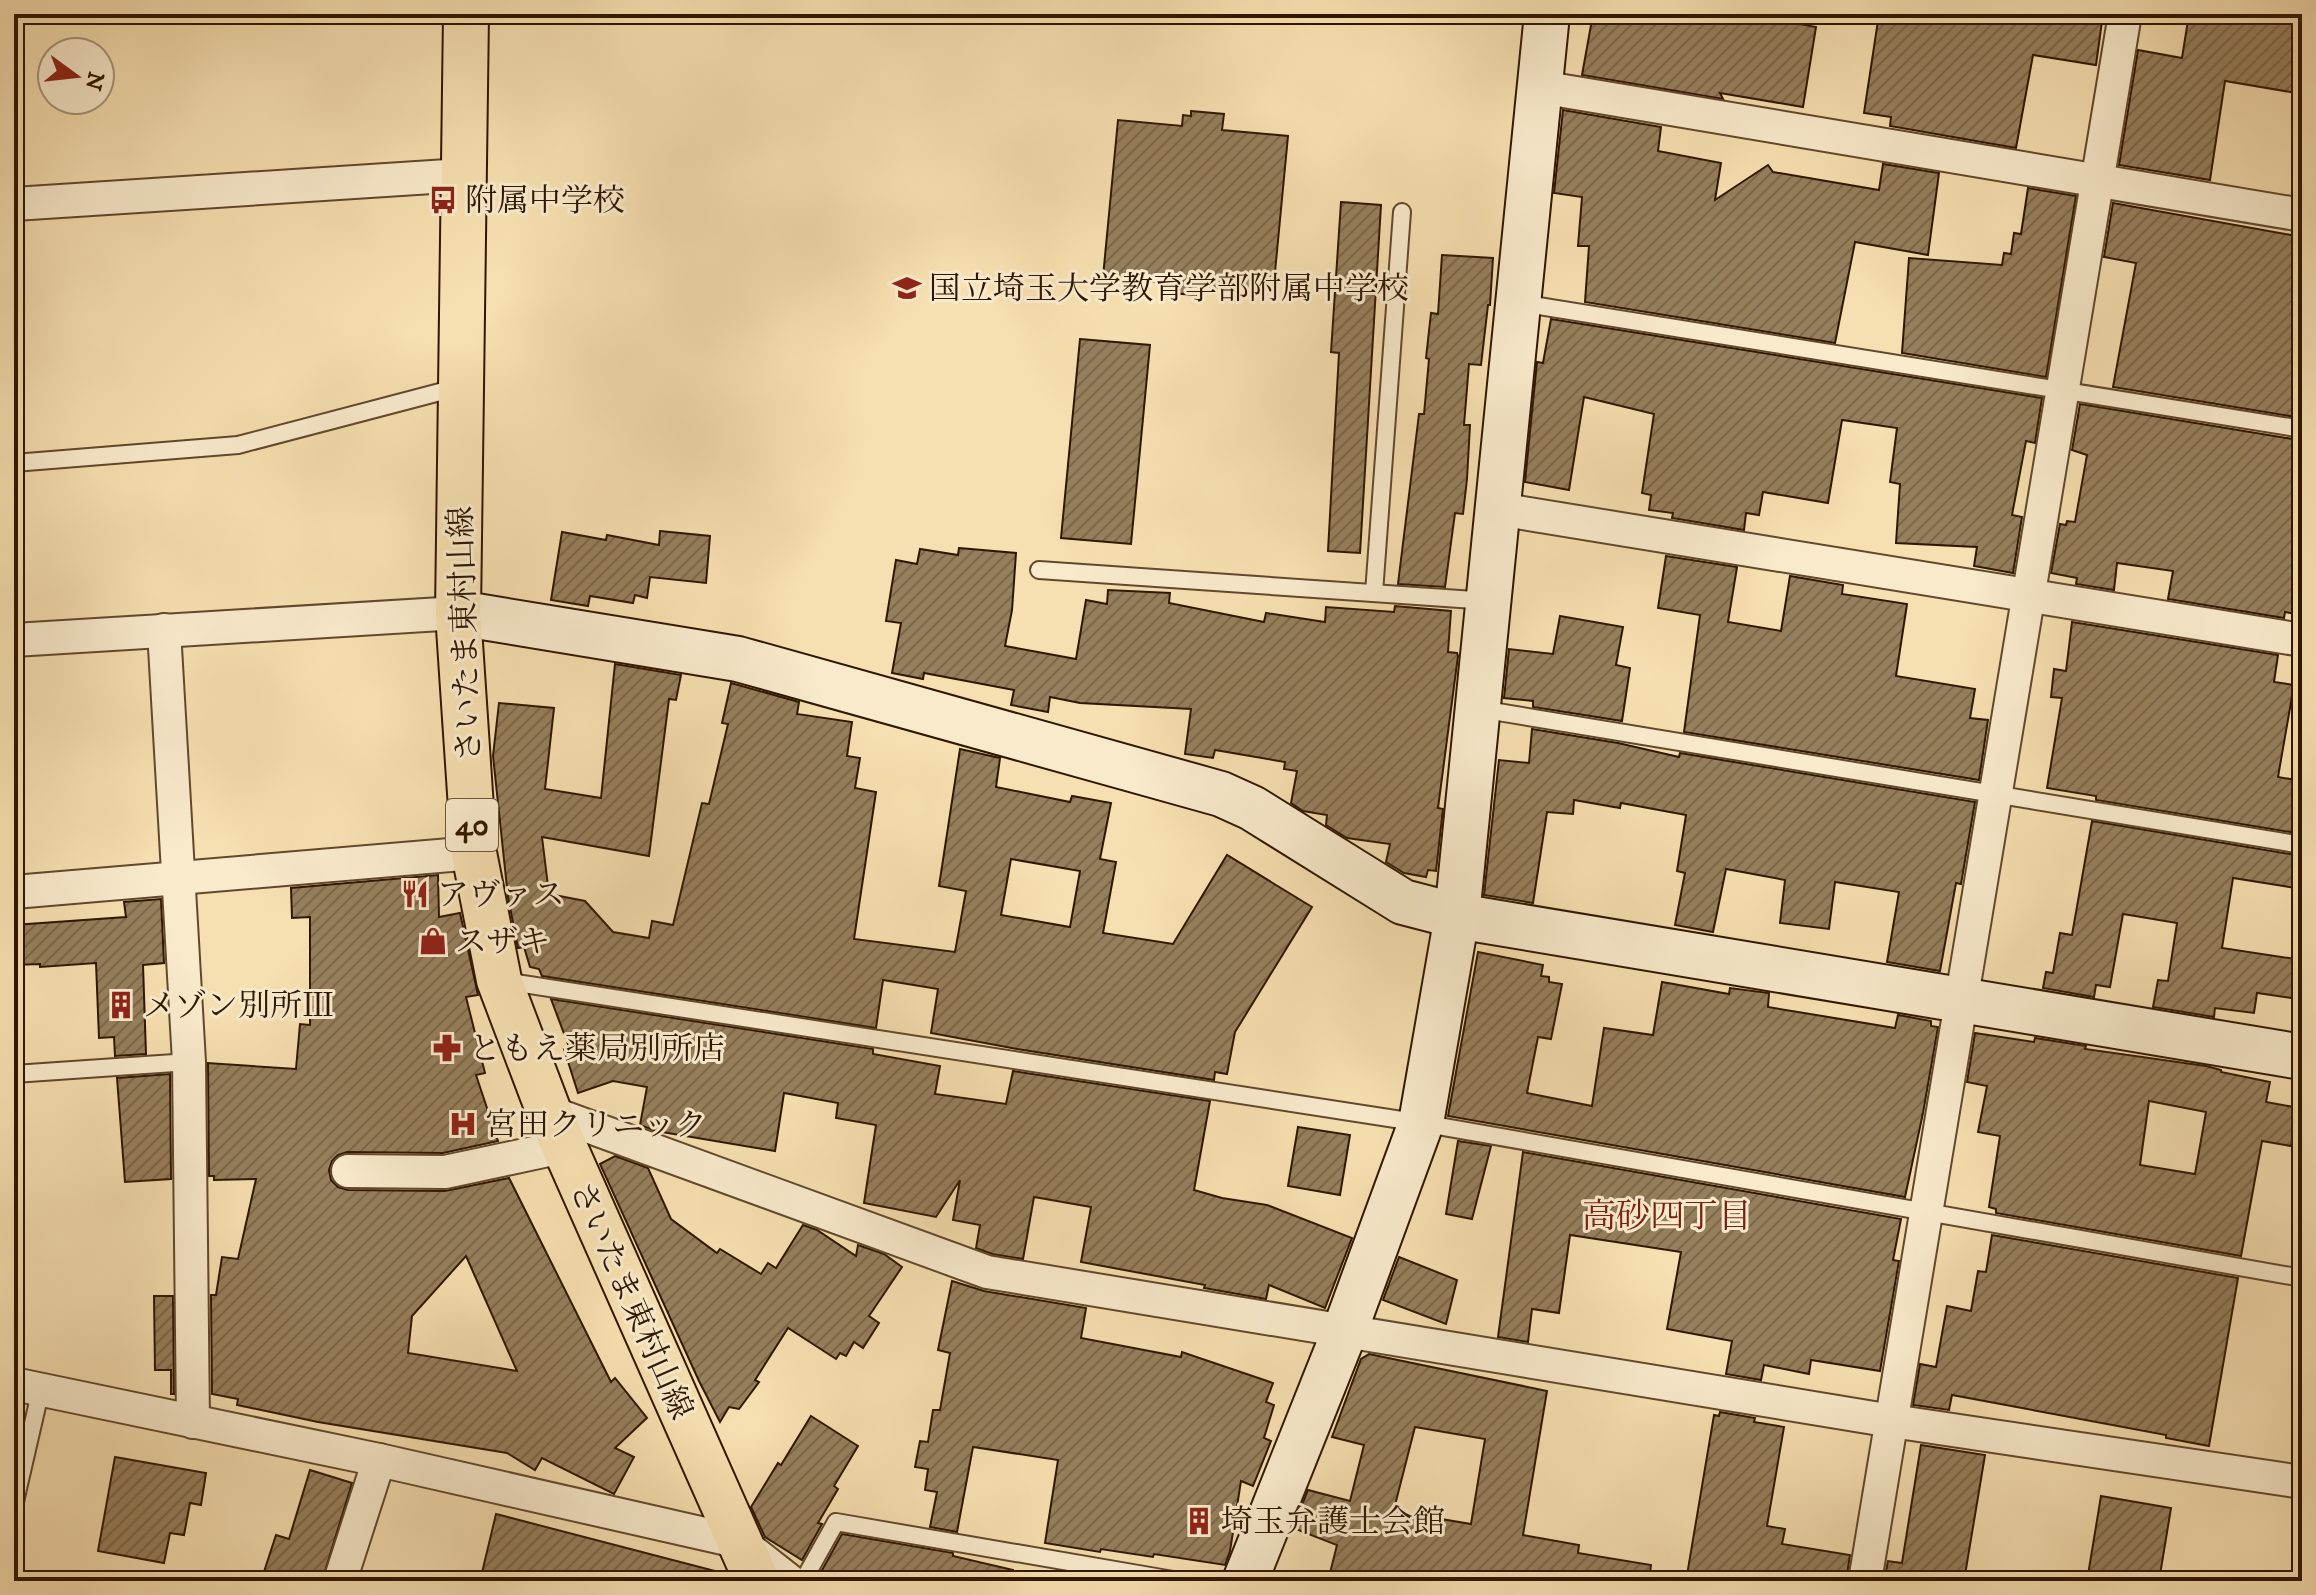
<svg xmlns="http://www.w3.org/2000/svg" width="2316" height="1595" font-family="'IM FELL DW Pica','Noto Serif JP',serif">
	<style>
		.building { fill: url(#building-hatch); stroke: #2f1600; stroke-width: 2; fill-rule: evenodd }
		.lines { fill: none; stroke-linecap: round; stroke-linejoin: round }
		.lane-casing { stroke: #61482c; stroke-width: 20 }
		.street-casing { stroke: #61482c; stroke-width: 36 }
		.secondary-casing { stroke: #2f1600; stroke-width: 48 }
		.primary-casing { stroke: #2f1600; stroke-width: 48 }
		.lane { stroke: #f9eacc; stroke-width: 16 }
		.street { stroke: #f9eacc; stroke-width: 32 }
		.secondary { stroke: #f9eacc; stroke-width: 44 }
		.primary { stroke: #f6dfb0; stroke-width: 44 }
		.labels { text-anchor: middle; stroke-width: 6; stroke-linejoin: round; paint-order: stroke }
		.shield { fill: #f9eacc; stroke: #6c563d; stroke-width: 2 }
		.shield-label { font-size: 30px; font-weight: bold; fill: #2f1600 }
		.poi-label { font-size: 32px; fill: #2f1600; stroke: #f9eacc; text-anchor: start }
		.street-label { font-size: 32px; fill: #2f1600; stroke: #f9eacc }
		.neighbourhood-label { font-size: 34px; fill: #7a1f14; stroke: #f9eacc }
	</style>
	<defs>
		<pattern id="building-hatch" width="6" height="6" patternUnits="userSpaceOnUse" patternTransform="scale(2)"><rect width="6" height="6" fill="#967f5c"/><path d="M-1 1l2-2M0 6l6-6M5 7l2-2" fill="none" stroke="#7b674a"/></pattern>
	</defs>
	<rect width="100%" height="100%" fill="#f6dfb0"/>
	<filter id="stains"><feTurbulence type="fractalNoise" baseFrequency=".0025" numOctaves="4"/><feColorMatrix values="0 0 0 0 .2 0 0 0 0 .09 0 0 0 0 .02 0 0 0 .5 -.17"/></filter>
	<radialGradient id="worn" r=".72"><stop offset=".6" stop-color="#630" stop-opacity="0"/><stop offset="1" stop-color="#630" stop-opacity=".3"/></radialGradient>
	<g class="building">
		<path d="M1593 14H1745L1816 27 1803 107 1720 93 1723 99 1582 75Z"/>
		<path d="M1879 14H2103L2096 65 2033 55 2016 148 1890 126 1891 117 1864 113Z"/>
		<path d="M2189 14H2283L2302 17V94L2225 81 2210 180 2119 165 2138 50 2182 58Z"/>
		<path d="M1563 110 1661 127 1658 151 1721 163 1715 200 1768 165 1773 172 1879 190 1883 164 1939 173 1928 255 1855 242 1835 343 1585 302 1589 246H1578L1582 197 1554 193Z"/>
		<path d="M1191 111 1224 114 1222 130 1288 136 1273 293 1199 286 1198 295 1166 293 1167 283 1103 277 1118 120 1182 126 1183 115 1191 116Z"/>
		<path d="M2028 188 2076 196 2046 377 1902 353 1909 258 2002 265 2004 253 2011 254 2014 233 2021 234Z"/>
		<path d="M1341 202 1381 205 1360 553 1328 551 1339 353 1331 352Z"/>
		<path d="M2113 203 2302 237V418L2113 387 2136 263 2104 257Z"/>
		<path d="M1442 255 1493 258 1490 305H1488L1481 365 1469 364 1464 425H1470L1467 479 1463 514 1455 513 1445 587 1398 584 1419 414H1424L1429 359 1426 358 1431 313 1438 314Z"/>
		<path d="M1551 319 2042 398 2035 443 2026 441 2012 515 2022 517 2013 573 1974 566 1977 547 1896 543 1900 484 1890 482 1897 428 1842 420 1828 503 1763 492 1759 515 1746 513 1744 530 1672 518 1673 513 1649 510 1651 495 1642 493 1654 414 1584 397 1569 490 1525 482 1537 362 1543 363Z"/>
		<path d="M1080 339 1150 345 1131 544 1061 538Z"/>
		<path d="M2080 404 2299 440 2296 463 2302 464V615L2285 612 2284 618 2168 599 2173 571 2117 563 2114 590 2076 584 2077 578 2051 573 2060 524 2066 525 2067 521 2075 522 2087 455 2072 450Z"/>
		<path d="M660 531 710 536 706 583 650 577 647 598 635 595 633 603 590 596 588 606 551 600 562 532 606 540 607 535 659 545Z"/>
		<path d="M959 548 1016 553 1012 610 1005 646 1076 659 1086 600 1107 604 1108 590 1170 593 1169 603 1264 622 1266 613 1325 622 1326 607 1394 612 1395 606 1451 611 1448 652 1457 653 1458 656 1438 808 1443 809 1436 871 1428 870 1426 877 1404 873 1386 862 1390 844 1347 838 1326 825 1327 815 1303 811 1291 803 1297 771 1284 769 1285 762 1215 750 1213 758 1185 754 1191 709 1080 703 1050 697 1048 712 1011 705 1014 690 924 673 923 679 892 673 901 623 886 621 896 560 917 564 920 549 958 555Z"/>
		<path d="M1666 556 1737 567 1728 622 1781 631 1790 576 1843 585 1842 594 1907 604 1896 676 1975 689 1970 718 1988 720 1979 780 1684 732 1700 615 1658 608Z"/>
		<path d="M1560 616 1623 627 1616 665 1630 668 1622 721 1533 707V701L1504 698 1509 649 1553 654Z"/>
		<path d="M2072 622 2278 655 2274 682 2294 685 2278 777 2302 781V834L2096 800V796L2047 788 2062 698 2051 697 2054 669 2066 671Z"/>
		<path d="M615 664 681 675 676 700 669 699 649 856 542 837 549 894 585 901 613 932 649 938 652 921 673 925 702 803 709 804 728 724 722 723 731 683 799 702 797 714 852 722 847 756 860 758 855 788 876 792 854 939 955 952 966 891 939 886 960 749 1000 758 996 787 1070 802 1072 796 1111 803 1100 859 1116 862 1103 933 1173 944 1227 855 1312 907 1235 1032 1227 1074 1215 1072 1214 1080 1017 1049 931 1033 938 989 883 980 876 1028 542 976 539 969 530 967 524 947 518 948 508 897 493 756 499 703 554 708 545 789 601 798ZM1011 859 1080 871 1070 927 1001 915Z"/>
		<path d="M1532 729 1618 743 1679 757 1680 753 1975 802 1961 884 1956 883 1940 971 1887 962 1899 892 1835 882 1829 929 1780 923 1785 880 1726 869 1713 932 1675 925 1685 873 1677 871 1686 815 1621 803 1620 808 1574 800 1573 814 1547 812 1533 903 1484 895 1499 760 1529 763Z"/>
		<path d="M2092 821 2302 856V889L2233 878 2222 948 2302 960V993L2293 992 2292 998 2257 993 2254 1013 2215 1008 2214 1017 2153 1007 2158 980 2168 981 2177 923 2123 914 2110 987 2096 985 2094 997 2043 988 2046 972 2053 973 2060 933 2072 935Z"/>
		<path d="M438 875 439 917 460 913 478 995 466 997 485 1073 476 1075 498 1141 443 1153 347 1152 338 1155 332 1161 329 1170 331 1180 338 1187 348 1190 445 1191 509 1178 611 1382 615 1378 647 1418 615 1448 634 1457 614 1494 542 1458 535 1470 507 1453 318 1422 237 1405 238 1399 212 1394 211 1295H216L222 1257 238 1259 256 1179 214 1180V1176H209L208 1063 296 1069 300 1024 310 1025V917L292 918 291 888ZM466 1256 517 1371 408 1353 412 1316Z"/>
		<path d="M161 899 164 963 143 965 146 1054 115 1056 114 1037 99 1038 96 963 40 967V964L14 965V925L126 917 124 902Z"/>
		<path d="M1478 952 1543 965 1541 976 1549 977V982L1562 984 1551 1039 1538 1037 1527 1093 1592 1106 1604 1028 1653 1035 1662 982 1729 994 1730 988 1769 993 1768 1007 1895 1028 1898 1015 1931 1021V1026L1938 1027 1923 1113 1905 1197 1448 1116Z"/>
		<path d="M551 999 873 1049V1054L940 1066 935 1094 1006 1104 1013 1071 1210 1101 1194 1190 1222 1198 1267 1205 1352 1238 1325 1308 1269 1285 1266 1299 1204 1288 1205 1285 1081 1262 1091 1207 1034 1197 1023 1259 992 1254 976 1248 980 1225 953 1220 960 1180 936 1217 864 1203 876 1125 836 1118 838 1103 784 1093 775 1151 656 1131 640 1125 647 1087 613 1081 578 1093 564 1049 569 1047Z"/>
		<path d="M1975 1033 2034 1042 2035 1038 2086 1046 2085 1049 2206 1066 2221 1070V1072L2270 1082 2266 1102 2299 1108 2291 1146 2262 1141 2241 1256 1996 1213V1209L1989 1207 2000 1136 1978 1132 1987 1086 1967 1082ZM2149 1101 2206 1112 2195 1174 2140 1165Z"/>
		<path d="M170 1074 171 1179 125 1182 117 1078Z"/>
		<path d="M1298 1127 1350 1135 1340 1195 1288 1186Z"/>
		<path d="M1458 1141 1491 1146 1472 1219 1446 1214Z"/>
		<path d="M1523 1152 1901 1219 1893 1260 1899 1261 1880 1371 1811 1360 1809 1374 1764 1365 1761 1380 1726 1374 1732 1341 1667 1329 1681 1252 1570 1235 1559 1313 1532 1309 1528 1342 1498 1337Z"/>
		<path d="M615 1156 648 1168 671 1219 717 1253 720 1249 761 1274 768 1263 776 1268 803 1225 817 1230 856 1256 858 1245 884 1254 902 1267 869 1316 879 1323 863 1348 854 1342 846 1356 840 1353 836 1359 788 1328 755 1380 759 1382 739 1409 729 1407 720 1422 699 1381 600 1164Z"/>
		<path d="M1992 1235 2238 1278 2209 1446 2166 1438V1435L1952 1395 1949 1410 1913 1405 1920 1364 1936 1367 1947 1306 1971 1311 1978 1271 1986 1272Z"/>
		<path d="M1399 1257 1457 1280 1446 1324 1383 1300Z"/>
		<path d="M952 1281 984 1291 1086 1308 1081 1338 1181 1357 1182 1352 1273 1383 1266 1402 1274 1405 1264 1438 1271 1441 1253 1486 1241 1481 1230 1551 1225 1565 1154 1554 1153 1557 1101 1549 1100 1552 1045 1543 1058 1460 973 1447 957 1532 930 1527 937 1492 925 1490 928 1469 915 1467 920 1441 928 1442 933 1410H940L950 1353 938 1350Z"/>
		<path d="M154 1296H173L174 1394H171V1370H155Z"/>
		<path d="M1369 1354 1547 1391 1523 1535 1579 1545 1578 1553 1651 1565 1649 1581H1429L1383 1573 1382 1581H1328L1337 1545 1293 1528 1308 1490 1350 1501 1364 1445 1332 1437 1361 1359ZM1415 1427 1485 1439 1471 1524 1400 1512 1394 1509Z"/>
		<path d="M1720 1412 1755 1418 1754 1422 1784 1427 1767 1526 1785 1529 1782 1544 1850 1555 1846 1581H1686L1714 1415 1719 1416Z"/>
		<path d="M811 1416 858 1446 834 1486 838 1489 818 1523 822 1524 802 1560 765 1537 751 1507 778 1463 781 1465Z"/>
		<path d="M1921 1445 1985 1455 1964 1581H1884L1888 1561 1902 1563Z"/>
		<path d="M115 1457 206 1473 201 1505 190 1503 184 1535 170 1533 164 1563 98 1551Z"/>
		<path d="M310 1470 352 1483 322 1581H261L276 1535 289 1539Z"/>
		<path d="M2101 1496 2171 1508 2159 1581H2087Z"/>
		<path d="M496 1514 715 1571 714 1581H480Z"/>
		<path d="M842 1534 953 1553V1556L1013 1570 1012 1581H835L821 1572Z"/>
	</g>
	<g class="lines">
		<defs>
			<g id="lane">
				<path d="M1520 303 2302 429"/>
				<path d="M14 463 238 445 459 387"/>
				<path d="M1039 570 1489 601"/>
				<path d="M1374 593 1402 212"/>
				<path d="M1480 709 2302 845"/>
				<path d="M504 981 1421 1123 2302 1278"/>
				<path d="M14 1074 189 1062"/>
				<path d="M14 1506 41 1389"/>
				<path d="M803 1581 836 1522 1179 1581"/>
			</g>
			<g id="street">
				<path d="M1540 87 2302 215"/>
				<path d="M14 204 463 175"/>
				<path d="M1498 509 2302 640"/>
				<path d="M164 630 189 1062 193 1422"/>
				<path d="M14 640 458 613"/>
				<path d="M14 892 474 853"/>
				<path d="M549 1112 987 1272 1892 1421 2302 1482"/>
				<path d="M348 1171 445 1172 562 1147"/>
				<path d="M14 1384 379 1460 740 1542 790 1581"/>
				<path d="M340 1581 379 1460"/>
				<path d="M1865 1581 2125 14"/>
			</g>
			<g id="secondary">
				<path d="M458 613 738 659 1221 794 1252 808 1403 902 1457 916 2302 1057"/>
				<path d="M1245 1581 1344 1333 1421 1123 1457 916 1547 14"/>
			</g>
			<path id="primary" d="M466 14 458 613 474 853 499 980 549 1112 757 1581"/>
		</defs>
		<use href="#lane" class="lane-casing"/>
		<use href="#street" class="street-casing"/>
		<use href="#secondary" class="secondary-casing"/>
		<use href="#primary" class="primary-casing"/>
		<use href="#lane" class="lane"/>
		<use href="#street" class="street"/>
		<use href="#secondary" class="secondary"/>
		<use href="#primary" class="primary"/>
	</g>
	<defs>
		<symbol id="bus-bare" viewBox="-9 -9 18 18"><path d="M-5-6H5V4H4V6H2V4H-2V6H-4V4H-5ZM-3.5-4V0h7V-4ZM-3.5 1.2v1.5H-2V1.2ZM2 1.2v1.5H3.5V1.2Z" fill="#8f2418" stroke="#f9eacc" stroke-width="2.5" paint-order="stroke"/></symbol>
		<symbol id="school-bare" viewBox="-9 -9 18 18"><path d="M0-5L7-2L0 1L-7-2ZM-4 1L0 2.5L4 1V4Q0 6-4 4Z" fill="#8f2418" stroke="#f9eacc" stroke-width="2.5" paint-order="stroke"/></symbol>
		<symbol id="restaurant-bare" viewBox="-9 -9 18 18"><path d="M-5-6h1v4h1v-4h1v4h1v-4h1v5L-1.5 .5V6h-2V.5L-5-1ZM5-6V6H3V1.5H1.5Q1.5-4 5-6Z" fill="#8f2418" stroke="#f9eacc" stroke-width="2.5" paint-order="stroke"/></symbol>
		<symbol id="shop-bare" viewBox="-9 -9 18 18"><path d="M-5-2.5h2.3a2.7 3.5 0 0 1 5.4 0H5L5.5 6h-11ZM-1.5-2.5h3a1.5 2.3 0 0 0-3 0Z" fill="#8f2418" stroke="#f9eacc" stroke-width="2.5" paint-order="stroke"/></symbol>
		<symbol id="building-bare" viewBox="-9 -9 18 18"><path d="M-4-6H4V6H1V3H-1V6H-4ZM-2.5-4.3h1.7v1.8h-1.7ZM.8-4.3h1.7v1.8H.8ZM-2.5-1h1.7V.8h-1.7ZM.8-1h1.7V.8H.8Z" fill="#8f2418" stroke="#f9eacc" stroke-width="2.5" paint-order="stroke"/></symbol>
		<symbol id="pharmacy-bare" viewBox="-9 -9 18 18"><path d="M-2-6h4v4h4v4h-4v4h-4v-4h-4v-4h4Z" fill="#8f2418" stroke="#f9eacc" stroke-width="2.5" paint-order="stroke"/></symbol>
		<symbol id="hospital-bare" viewBox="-9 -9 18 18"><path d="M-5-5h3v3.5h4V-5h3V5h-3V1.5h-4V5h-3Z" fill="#8f2418" stroke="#f9eacc" stroke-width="2.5" paint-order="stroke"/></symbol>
	</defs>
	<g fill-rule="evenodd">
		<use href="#bus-bare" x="423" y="180" width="40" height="40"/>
		<use href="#school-bare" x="887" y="268" width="40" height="40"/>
		<use href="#restaurant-bare" x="395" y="874" width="40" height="40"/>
		<use href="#shop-bare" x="413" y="921" width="40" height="40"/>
		<use href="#building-bare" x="101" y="985" width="40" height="40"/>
		<use href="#pharmacy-bare" x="427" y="1028" width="40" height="40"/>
		<use href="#hospital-bare" x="443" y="1104" width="40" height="40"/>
		<use href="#building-bare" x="1179" y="1501" width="40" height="40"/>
	</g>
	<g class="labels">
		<rect class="shield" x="446" y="799" width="52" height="52" rx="6"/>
		<g class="shield-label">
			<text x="472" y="835">40</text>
		</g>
		<g class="poi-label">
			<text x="465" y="211">附属中学校</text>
			<text x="929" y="299">国立埼玉大学教育学部附属中学校</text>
			<text x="437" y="905">アヴァス</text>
			<text x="455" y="952">スザキ</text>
			<text x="143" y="1016">メゾン別所Ⅲ</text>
			<text x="469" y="1059">ともえ薬局別所店</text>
			<text x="485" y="1135">宮田クリニック</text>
			<text x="1221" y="1532">埼玉弁護士会館</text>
		</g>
		<g class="street-label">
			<text transform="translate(464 634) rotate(-92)" y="11">さいたま東村山線</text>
			<text transform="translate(632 1300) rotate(66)" y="11">さいたま東村山線</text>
		</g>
		<g class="neighbourhood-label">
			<text x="1667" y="1227">高砂四丁目</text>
		</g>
	</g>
	<rect width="2316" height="1595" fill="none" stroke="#f6dfb0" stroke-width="48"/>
	<rect x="16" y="16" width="2284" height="1563" fill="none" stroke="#2f1600" stroke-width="4"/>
	<rect x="24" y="24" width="2268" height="1547" fill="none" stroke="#2f1600" stroke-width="2"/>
	<g transform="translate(76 76) rotate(105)"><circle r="38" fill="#f9eacc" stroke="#a8957a" stroke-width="2"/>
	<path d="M0-6L14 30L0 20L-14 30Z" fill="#8f2418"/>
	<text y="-12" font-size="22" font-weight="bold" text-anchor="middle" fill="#2f1600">N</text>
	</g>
	<rect width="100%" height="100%" filter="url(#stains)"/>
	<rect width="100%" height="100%" fill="url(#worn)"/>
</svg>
